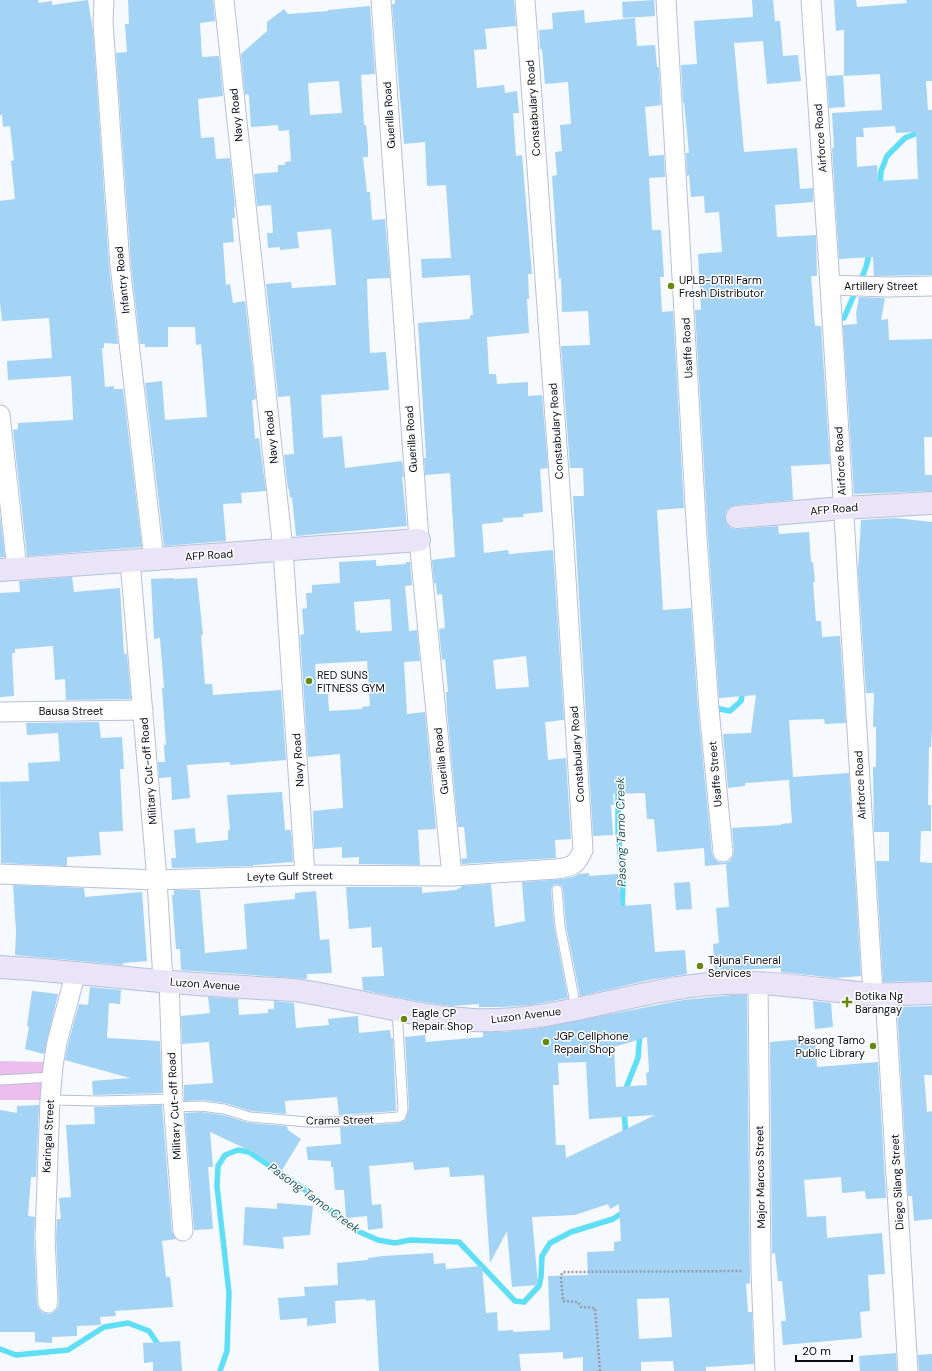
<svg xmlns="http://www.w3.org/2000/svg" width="932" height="1371" font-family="'DM Sans',sans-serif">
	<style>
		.green { fill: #edbdee }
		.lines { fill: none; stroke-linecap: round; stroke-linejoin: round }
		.stream { stroke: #5edff6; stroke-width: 5.5 }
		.building { fill: #a3d4f6; fill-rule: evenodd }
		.lane-casing { stroke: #b6c0da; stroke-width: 11 }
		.street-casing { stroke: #b6c0da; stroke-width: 21 }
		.secondary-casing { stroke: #b6c0da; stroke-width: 24 }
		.path { stroke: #989ba1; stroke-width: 2.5; stroke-dasharray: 2 2; stroke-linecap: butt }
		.lane { stroke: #fff; stroke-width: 9 }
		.street { stroke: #fff; stroke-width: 19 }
		.secondary { stroke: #e9e4f7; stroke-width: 22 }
		.poi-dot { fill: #65890e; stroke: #fff; stroke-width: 1.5 }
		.labels { text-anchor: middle; stroke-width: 3; stroke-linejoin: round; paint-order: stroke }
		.street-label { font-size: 11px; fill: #090c15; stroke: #fff }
		.poi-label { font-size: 11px; fill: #090c15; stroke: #fff; text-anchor: start }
		.water-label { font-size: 12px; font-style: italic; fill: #275c66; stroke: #fff }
	</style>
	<rect width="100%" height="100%" fill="#f6f9fe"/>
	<path class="green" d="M0 1061 46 1062 45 1100H0Z"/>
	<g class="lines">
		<g class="stream">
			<path d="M880 187 881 171 887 156 905 138 920 132 932 125"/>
			<path d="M860 282 866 267 870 250"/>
			<path d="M844 318 856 290"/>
			<path d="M713 706 720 709 730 711 741 701 743 689"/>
			<path d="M618 786V832L623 883 622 913"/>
			<path d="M624 1093 638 1058 640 1033"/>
			<path d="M624 1110 626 1137"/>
			<path d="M0 1349 16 1355 68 1350 104 1327 128 1323 149 1331 160 1347"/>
			<path d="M220 1371 227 1351 229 1293 217 1186 218 1166 225 1155 238 1150 249 1152 300 1186 355 1230 378 1240 395 1243 410 1240 459 1242 515 1301 524 1302 539 1286 541 1277 542 1256 550 1243 571 1232 613 1219 625 1211"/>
		</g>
	</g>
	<g class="building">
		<path d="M0 0H38L39 3 52 1V5L88 0 93 31 109 266 118 344 104 343V348H102L105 387 114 386V389H123L142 547 27 556 13 430 18 429V423L73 420V415L71 376 8 380 7 361 52 358 49 318 2 321 0 303V201L15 199 11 161 14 160 10 126 3 127 2 115H0Z"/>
		<path d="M128 0H213L215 21 200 23 202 57 219 56 223 96 198 99 201 138 214 137 216 159 230 158 235 207H234L235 218H232L234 242 223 243 226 285 230 284 233 303 245 301 256 399 252 400 255 439 259 438 266 491 241 493 242 503 223 504 226 541 164 546 145 383 162 381 165 420 207 417 201 344 196 345 195 327H168V347H145V344H140L131 264 116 53 127 52 125 24H129Z"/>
		<path d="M395 0H514L516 26 485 29 487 49 474 50 477 88 504 85 505 93 517 91 519 113H513L516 156 522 155 532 274H528L529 299H527L529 333 487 337 489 374H496L497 384 528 382V396L542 395 548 468 540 469 543 512 523 514 524 517 503 518V522L482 524 484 553 508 550 509 554 553 550 564 720 545 722 548 760 566 758 571 839 555 840 556 858 462 864 461 859 467 858 464 827H458L447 711 446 692H448L445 659 442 660 439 629 445 628 442 594 437 595 436 583 434 584 432 560 455 557 450 473 425 475 424 458H426L418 323 470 319V315H473L470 275 422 278 421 259 451 258 446 185 427 186 425 142 404 144 392 4H395ZM526 656 529 687 496 689 493 660Z"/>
		<path d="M654 0 655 16 623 18 622 2Z"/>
		<path d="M752 0H773L775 21H780L783 56 798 55 801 81 767 84 763 41 734 43 744 152 797 148 800 189 813 188V202L775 205 777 237 816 235 817 276H811L815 326H821L830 464 791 466 793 500 736 505 730 507 726 511 725 518 727 524 731 528 738 529 778 526 779 534 809 532 811 562H813L815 582H813L816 621H821L822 637 840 636 846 723 825 724 824 719 789 720 793 777 849 773 861 976 836 978 781 972V968L715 971 713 944 719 943 716 908 729 907 726 864 705 866 704 848 657 852 654 819H647L645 793 613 794 614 805H611L613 835 593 836 573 496H584L583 468H570L561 346 590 345 588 311 562 312 561 278 559 279 552 176 557 175 555 152 562 151 560 125 571 124 568 82 545 84 542 49H540L539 30 553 29 552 13 584 10 585 23 635 18 637 46 655 45 657 67H659L661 105 645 107 649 156 664 155 665 177 649 178 652 230H661L664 277H660L662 312 673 311 684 508 657 510 663 610 691 608 698 710 712 853 714 858 718 862 724 863 730 861 733 856 734 851 732 828 781 825V824L792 823 789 780 745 783V786L728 788 723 734 751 733 756 695 719 698 708 537 695 310H701L698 254 722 252 719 212 705 213 704 196 691 197 689 175 687 176 686 153H689L684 103H683L681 65 697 64 694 21 753 17Z"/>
		<path d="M834 0H856L857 7 907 3 906 0H932V81H926L928 110H932V275L874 276 873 257 839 259 832 148H834L832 113 882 110 880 74 844 76V30L836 31ZM895 126 896 133 916 132 918 179 878 181 877 165 857 167 856 137H864L863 128Z"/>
		<path d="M370 6 375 74 361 75 364 125H366L368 146V157H363L367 192H370L372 220 385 219 390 278 367 279 368 312 370 353 386 352 389 390 321 395 323 438 342 436 345 468 402 461 404 477H402L407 526 296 536 292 497 290 498 289 489H288L284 455 294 454 290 396 278 397 266 284 291 282 292 288 336 285 331 229 297 232 299 248 280 250V247L268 248 267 233H273L271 205 257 206 254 174 278 172V165H285V162L291 161 289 130 279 131 278 125 251 127 249 97 248 94 245 95 241 54 267 31V22L284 9 288 14 328 11V10ZM339 81 342 113 310 115 308 83Z"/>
		<path d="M843 75 845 107 829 108 827 76Z"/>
		<path d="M859 297 885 298 881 320 888 319 889 340 932 339V437H924L925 475H932V491L854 494 843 325 857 324 856 313Z"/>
		<path d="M0 515 5 557H0Z"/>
		<path d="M895 518 932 522V729L931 747H929L928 805H931V831H921L920 862 932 863V981L883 982 876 861H889V832H874L873 767H876V727H873L874 693H866L858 570 861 520Z"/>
		<path d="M376 560V566L406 564V562H410L412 585 405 586 408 619 409 631 417 630 420 661 404 662 407 714 425 712 436 829 418 830 420 865 359 864V857L342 858V847L314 849 313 811 343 808 340 754 308 757 300 635 304 634 302 609 307 608 306 593H312V585L340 583 339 562ZM390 599 392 631 360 633V630L356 631 354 602ZM367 661 370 706 362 707V709L329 711 328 694H317L315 664Z"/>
		<path d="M72 577 74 592 120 588 124 654H127L131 699 66 700 65 679 55 680 53 646 15 649V653H0V593L20 592 19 581Z"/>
		<path d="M173 578V579L197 578 203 635H201L205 684H212L213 695 281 690 286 760 230 765V762L187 765 190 798 172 800 171 777 159 778 158 762H165L164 745H166L162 688H164L160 638 154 639 151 579Z"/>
		<path d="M0 653H12L14 696 0 697Z"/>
		<path d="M99 722 101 738 122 737 124 769H120L123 831 99 832 101 855 67 857V866L1 863 0 782 29 781 28 763 60 761 58 733 27 735 26 723Z"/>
		<path d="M282 792 285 830H291L293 862 253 865V866L172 868 171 858H176L174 830 195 828 196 843 228 840V830H230L227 795Z"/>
		<path d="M589 873V876L618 874 621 906 651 904 655 952 685 950 687 974 649 980 580 996 566 925 563 890 562 886 557 884 553 885 551 890 554 926 568 998 531 1005 502 1007H479V1004L451 1006 411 1000 363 990 362 977 384 976 382 947 372 948 371 927 349 929 346 887H422V893L457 890V889L461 888V886L491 884 495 927 525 921 522 882 563 879 573 877 579 874Z"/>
		<path d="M690 882 692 909 676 910 674 883Z"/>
		<path d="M13 885 84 888 85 897 142 892 147 961 123 963V965L15 955 16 931Z"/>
		<path d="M174 890H200L205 953 247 949 244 904 295 899V893L316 891 320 940 329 939 332 973 307 974V979L181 970 180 949H176L172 895H174Z"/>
		<path d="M90 987 121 990 120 1004 109 1003 107 1038 160 1041 162 1093 93 1095 92 1081 130 1078 65 1060 68 1044 79 1004 88 1005Z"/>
		<path d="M32 991 58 994 44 1054 25 1049 29 1027 27 1026Z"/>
		<path d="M732 995H747L750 1283 746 1284 748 1312H752L754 1364 706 1367V1371H674L673 1361 641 1362V1371H583V1357L563 1359V1352L519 1354 521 1371H379L375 1300 366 1301V1299L335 1301 336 1323 307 1326V1318L280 1320 278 1298 305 1296 304 1287 338 1285 337 1263 368 1260V1258L383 1256 433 1253 434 1264 445 1263 446 1269 482 1266 486 1313 497 1312 498 1331 513 1330V1332L550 1330 548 1276 588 1275 587 1252 614 1251V1242L621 1241 619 1204 610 1209 608 1204 575 1215 532 1217 538 1285 512 1287 507 1231 490 1263 484 1175 450 1177 449 1167 414 1170 413 1162 369 1166 372 1205 381 1204 383 1228 368 1230 367 1216 346 1218 344 1190H335L333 1167H331V1161L308 1160 306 1147 341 1144 340 1127 399 1123 405 1120 409 1109 405 1037 425 1035 426 1042 483 1037V1032H504L534 1029 683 1000ZM647 1037 649 1072 646 1073 647 1085 616 1087 614 1047ZM586 1062 589 1119 655 1115 566 1158 565 1145H556L553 1085H559L558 1063ZM669 1298 672 1337 639 1339 637 1299Z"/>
		<path d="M208 997 238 999 239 1015 268 1013V1009H274V1001L294 1003 296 1028 329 1025 328 1019 358 1016 359 1033 390 1030 391 1038H393L396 1111 339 1115 337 1097 285 1101 286 1114 251 1111 225 1103 202 1100 184 1101V1085L213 1083 209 1042 182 1044 181 1016 210 1013Z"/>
		<path d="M813 1001 831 1003 833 1027 815 1029Z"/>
		<path d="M932 1006V1075H924L927 1112 932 1111V1219L914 1221 912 1196H908L897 1007Z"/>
		<path d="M815 1038 817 1067 878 1062 886 1198 866 1199 865 1191 842 1193 841 1177 804 1180 807 1217 826 1216 827 1238 882 1233 885 1274 868 1275 870 1311 860 1312 862 1338 783 1345 781 1321H786L782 1281H778L775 1253 772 1254 770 1042Z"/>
		<path d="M39 1105 36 1177H31L28 1216 35 1217 34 1238 37 1304 39 1309 43 1313 49 1314 54 1312 58 1308 59 1303 56 1237 57 1219H61L59 1198 71 1197 66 1125 95 1124 94 1107 162 1105 172 1232 176 1239 162 1241 166 1277H170L173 1307 115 1311 116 1316 100 1317 101 1325 77 1326V1336L52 1337V1343L35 1342V1332H0V1110L17 1113V1106Z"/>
		<path d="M201 1112 223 1115 249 1123 287 1126 288 1130 301 1139 282 1170 253 1152 210 1132 213 1167H208L213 1229 194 1230 185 1113Z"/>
		<path d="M277 1203 313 1206 310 1235 283 1237 284 1249 243 1245 245 1207 277 1209Z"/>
		<path d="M180 1341 182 1371H153V1362L144 1363 143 1343Z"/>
		<path d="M896 1353 897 1371H860L859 1356Z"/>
		<path d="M932 1354V1371H919L918 1355Z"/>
	</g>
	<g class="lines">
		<defs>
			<g id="lane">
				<path d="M557 890 560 926 576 1008"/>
				<path d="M0 1080 52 1077"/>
				<path d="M50 1100 100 1101 173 1099"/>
				<path d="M173 1107 201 1106 224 1109 250 1117 307 1122H330L399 1117 401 1116 403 1109 397 1010"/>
			</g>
			<g id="street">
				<path d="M104 0 103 22 120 265 154 559"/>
				<path d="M224 0 283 550 305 875"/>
				<path d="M381 0 419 540 452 876"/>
				<path d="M666 0 697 538 709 709 723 852"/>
				<path d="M811 0 830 285 873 994"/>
				<path d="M830 285 888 287 932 286"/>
				<path d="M0 415 17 569"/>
				<path d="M130 561 157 880 163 981"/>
				<path d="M0 712 143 710"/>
				<path d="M0 874 157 880 305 875 452 876 556 869C572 867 576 866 583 850L563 530 525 0"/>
				<path d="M169 981 173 1099 183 1231"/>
				<path d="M758 982 761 1271 765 1371"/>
				<path d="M885 994 908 1371"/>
				<path d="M48 1303 45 1237 50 1100 53 1066 57 1042 76 972"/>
			</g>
			<g id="secondary">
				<path d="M737 517 843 508 932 503"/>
				<path d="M0 570 419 540"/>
				<path d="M0 967C53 970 107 976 160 981 193 984 226 986 259 988 273 989 287 989 301 991 359 1000 415 1017 473 1020 552 1024 632 990 711 984 765 979 817 990 871 994 891 995 912 993 932 993"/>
			</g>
		</defs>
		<use href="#lane" class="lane-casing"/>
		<use href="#street" class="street-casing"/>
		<use href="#secondary" class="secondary-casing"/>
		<path class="path" d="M600 1371 595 1308 581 1307 578 1302 563 1301 561 1277 562 1273 565 1272 743 1271"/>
		<use href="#lane" class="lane"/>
		<use href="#street" class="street"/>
		<use href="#secondary" class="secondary"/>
	</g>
	<g class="poi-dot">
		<circle cx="671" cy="286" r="4"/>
		<circle cx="309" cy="681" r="4"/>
		<circle cx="700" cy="966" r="4"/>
		<path d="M845 996h4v4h4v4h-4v4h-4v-4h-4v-4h4z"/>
		<circle cx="404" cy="1019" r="4"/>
		<circle cx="546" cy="1042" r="4"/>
		<circle cx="873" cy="1046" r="4"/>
	</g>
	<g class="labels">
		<g class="street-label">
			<text transform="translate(533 108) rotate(-94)" y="4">Constabulary Road</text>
			<text transform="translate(236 115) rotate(-96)" y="4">Navy Road</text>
			<text transform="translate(389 115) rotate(-94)" y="4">Guerilla Road</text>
			<text transform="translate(820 138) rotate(-94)" y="4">Airforce Road</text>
			<text transform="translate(122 280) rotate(-96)" y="4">Infantry Road</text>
			<text x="881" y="290">Artillery Street</text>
			<text transform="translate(687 348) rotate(-93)" y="4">Usaffe Road</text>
			<text transform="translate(556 431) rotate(-94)" y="4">Constabulary Road</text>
			<text transform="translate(271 437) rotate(-96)" y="4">Navy Road</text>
			<text transform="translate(411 439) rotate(-94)" y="4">Guerilla Road</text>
			<text transform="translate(840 461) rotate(-93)" y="4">Airforce Road</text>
			<text transform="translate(834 509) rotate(-5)" y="4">AFP Road</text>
			<text transform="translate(209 555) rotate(-4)" y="4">AFP Road</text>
			<text x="71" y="715">Bausa Street</text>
			<text transform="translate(577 754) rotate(-94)" y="4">Constabulary Road</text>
			<text transform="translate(298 760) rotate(-94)" y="4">Navy Road</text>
			<text transform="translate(441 761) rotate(-96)" y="4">Guerilla Road</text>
			<text transform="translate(148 771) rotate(-95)" y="4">Military Cut-off Road</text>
			<text transform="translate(715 774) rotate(-95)" y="4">Usaffe Street</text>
			<text transform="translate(860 785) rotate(-93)" y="4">Airforce Road</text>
			<text transform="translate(290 876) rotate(-1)" y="4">Leyte Gulf Street</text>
			<text transform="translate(205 984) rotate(4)" y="4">Luzon Avenue</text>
			<text transform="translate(526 1015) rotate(-7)" y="4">Luzon Avenue</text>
			<text transform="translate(174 1106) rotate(-93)" y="4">Military Cut-off Road</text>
			<text transform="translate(340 1120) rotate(-1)" y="4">Crame Street</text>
			<text transform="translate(48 1136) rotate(-87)" y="4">Karingal Street</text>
			<text transform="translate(760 1177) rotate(-91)" y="4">Major Marcos Street</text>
			<text transform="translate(897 1182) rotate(-93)" y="4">Diego Silang Street</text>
		</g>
		<g class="poi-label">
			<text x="679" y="284">UPLB-DTRI Farm<tspan x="679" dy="13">Fresh Distributor</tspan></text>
			<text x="317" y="679">RED SUNS<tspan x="317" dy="13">FITNESS GYM</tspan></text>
			<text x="708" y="964">Tajuna Funeral<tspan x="708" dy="13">Services</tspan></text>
			<text x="855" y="1000">Botika Ng<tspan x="855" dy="13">Barangay</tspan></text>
			<text x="412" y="1017">Eagle CP<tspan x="412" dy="13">Repair Shop</tspan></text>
			<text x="554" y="1040">JGP Cellphone<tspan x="554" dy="13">Repair Shop</tspan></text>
			<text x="865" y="1044" text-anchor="end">Pasong Tamo<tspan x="865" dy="13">Public Library</tspan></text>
		</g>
		<g class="water-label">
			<text transform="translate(621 832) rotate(-91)" y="4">Pasong Tamo Creek</text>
			<text transform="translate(314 1198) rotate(36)" y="4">Pasong Tamo Creek</text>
		</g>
	</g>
	<path d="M796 1355v6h56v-6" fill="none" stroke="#090c15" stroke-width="2"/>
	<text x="802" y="1355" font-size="12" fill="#090c15" stroke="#ffffff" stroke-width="3" paint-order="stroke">20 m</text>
</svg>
